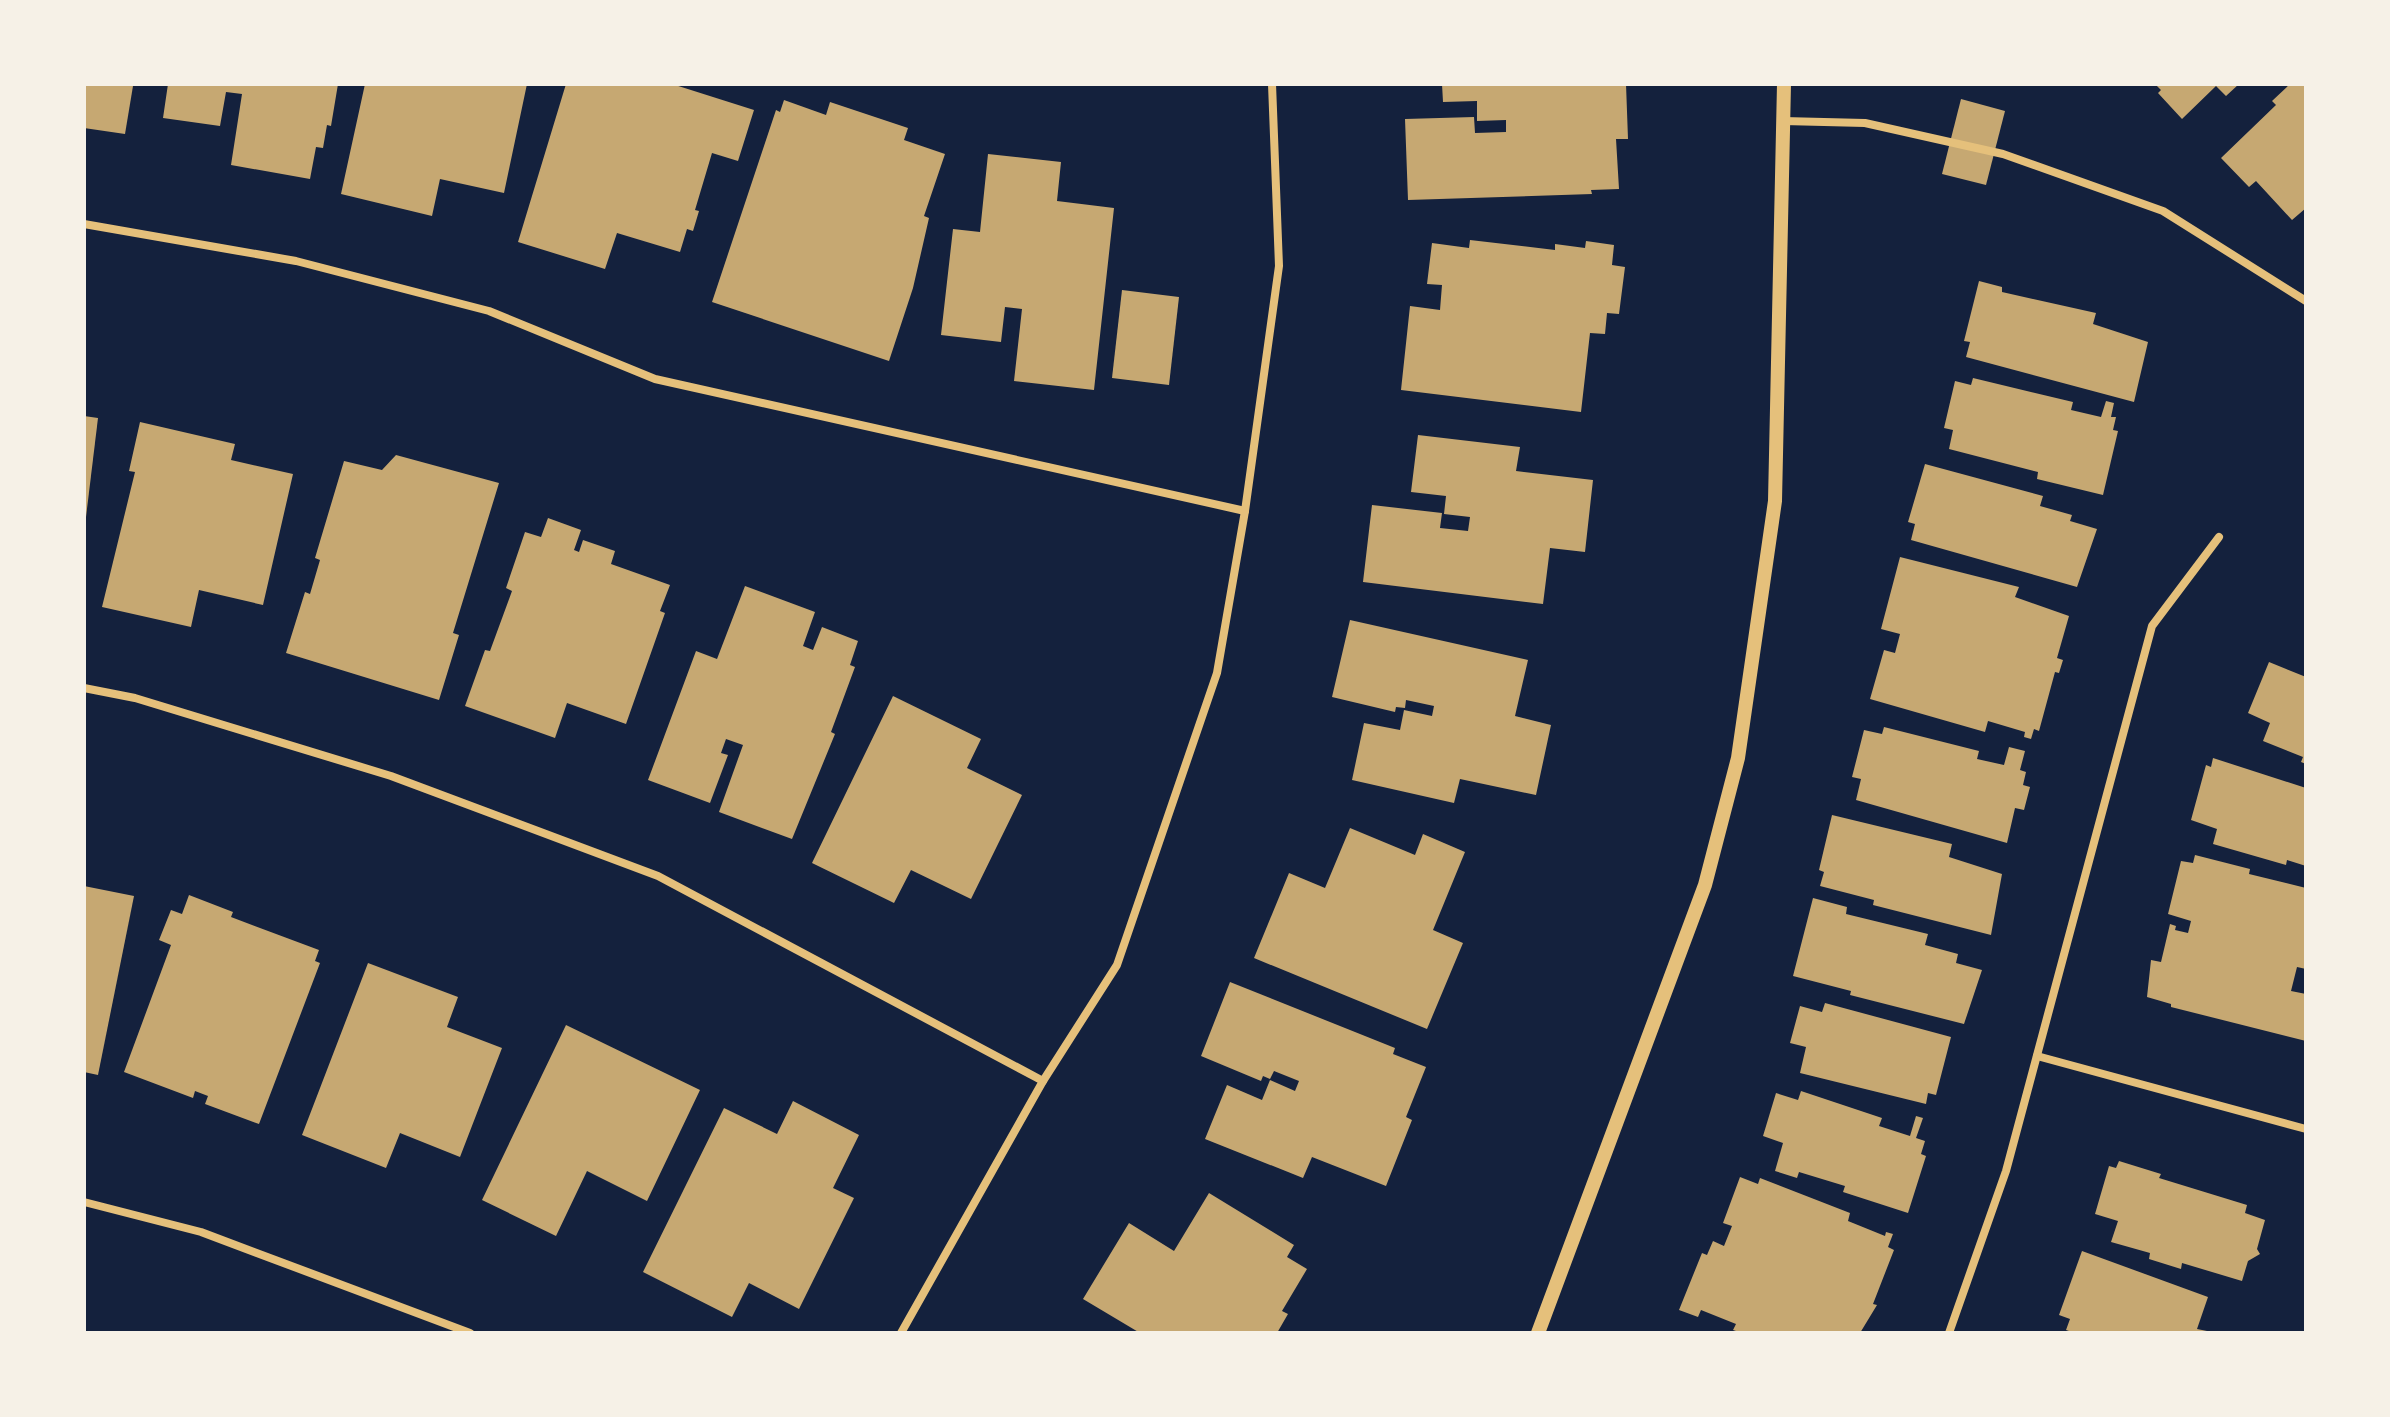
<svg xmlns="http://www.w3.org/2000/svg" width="2390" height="1417" font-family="Poppins,sans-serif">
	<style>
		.building { fill: #c6a872 }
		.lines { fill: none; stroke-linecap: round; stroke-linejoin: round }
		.minor { stroke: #e5c07b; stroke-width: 8 }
		.tertiary { stroke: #e5c07b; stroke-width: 14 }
	</style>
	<rect width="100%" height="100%" fill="#14213d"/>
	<g class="building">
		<path d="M84 84 133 86 125 134 84 128Z"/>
		<path d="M168 84H338L331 126 327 125 323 148 316 147 310 179 231 165 242 94 226 92 220 126 163 118Z"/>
		<path d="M365 84H527L504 193 440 179 432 216 341 194Z"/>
		<path d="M566 84H672L754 110 738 161 712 153 695 210 699 211 693 231 687 229 680 252 617 233 605 269 518 242Z"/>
		<path d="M1442 84H1626L1628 139H1616L1619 189 1591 190 1592 194 1408 200 1405 119 1474 117 1475 133 1506 132V120L1477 121V101L1443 102Z"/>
		<path d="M2155 84H2239L2226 96 2216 86 2182 119 2158 93 2161 90Z"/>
		<path d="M2290 84H2306V208L2292 220 2256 181 2249 187 2221 158 2276 105 2272 101Z"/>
		<path d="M1961 99 2005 111 1986 185 1942 174Z"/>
		<path d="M784 100 826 115 830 102 908 128 904 140 945 154 924 216 929 218 913 288 889 361 712 302 776 110 780 112Z"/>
		<path d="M988 154 1061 162 1057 201 1114 208 1094 390 1014 381 1022 309 1005 307 1001 342 941 335 953 229 980 232Z"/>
		<path d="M1470 240 1555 250V244L1585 248 1586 241 1614 245 1612 265 1625 267 1619 314 1607 313 1605 334 1590 333 1581 412 1401 390 1410 306 1440 310 1442 285 1427 284 1432 243 1469 248Z"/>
		<path d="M1979 281 2002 287V292L2096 313 2093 324 2148 342 2134 402 1966 357 1970 342 1964 341Z"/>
		<path d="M1122 290 1179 297 1169 385 1112 378Z"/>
		<path d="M1973 378 2073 402 2071 410 2101 417 2106 401 2114 403 2111 417H2116L2113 430 2118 431 2103 495 2037 479 2038 472 1949 449 1953 430 1944 428 1955 381 1971 385Z"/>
		<path d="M84 416 98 418 86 517H84Z"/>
		<path d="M140 422 235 444 231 460 293 474 263 605 199 590 191 627 102 607 135 472 129 471Z"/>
		<path d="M1418 435 1520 447 1516 471 1593 480 1585 552 1550 548 1543 604 1363 582 1372 505 1442 513 1440 528 1468 531 1470 517 1444 514 1446 496 1411 492Z"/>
		<path d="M396 455 499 483 453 633 459 635 439 700 286 653 305 592 310 594 320 560 315 558 344 461 382 470Z"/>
		<path d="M1925 464 2043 496 2040 506 2072 515 2070 521 2097 529 2077 587 1911 540 1915 524 1908 522Z"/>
		<path d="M548 518 581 530 574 550 579 552 583 540 615 551 611 564 670 585 660 611 665 613 626 724 567 703 555 738 465 706 485 650 490 651 512 591 506 588 525 532 541 537Z"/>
		<path d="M1900 557 2019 587 2015 597 2069 616 2057 658 2063 660 2059 673 2055 672 2039 731 2034 729 2031 739 2024 737 2025 732 1988 721 1985 732 1870 699 1884 650 1895 653 1900 634 1881 629Z"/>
		<path d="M745 586 815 612 803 646 813 650 822 627 858 641 850 665 855 667 831 732 835 734 792 839 719 812 743 745 726 739 721 753 728 755 710 803 648 780 696 651 717 659Z"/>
		<path d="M1350 620 1528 660 1515 716 1551 725 1536 795 1460 779 1454 803 1352 780 1364 723 1400 730 1404 710 1432 716 1434 706 1406 700 1405 708 1396 707 1395 712 1332 697Z"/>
		<path d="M2269 662 2306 677V764L2301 762 2303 757 2263 741 2270 723 2248 713Z"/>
		<path d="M893 696 981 739 967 768 1022 795 971 899 911 870 894 903 812 863Z"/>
		<path d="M1884 727 1979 751 1977 759 2004 765 2009 747 2025 751 2020 770 2026 772 2023 785 2030 787 2024 810 2015 808 2007 843 1856 800 1861 779 1852 777 1864 730 1882 734Z"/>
		<path d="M2213 758 2306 788V866L2287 860 2286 865 2213 844 2217 829 2191 820 2206 765 2211 767Z"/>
		<path d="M1832 815 1952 844 1949 857 2002 874 1991 935 1873 905 1874 900 1820 886 1824 872 1819 870Z"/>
		<path d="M1350 828 1415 855 1423 834 1465 852 1433 930 1463 943 1427 1029 1254 958 1289 873 1325 888Z"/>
		<path d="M2195 855 2250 869 2249 874 2306 888V969L2297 967 2291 991 2306 994V1041L2171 1007V1004L2147 997 2151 960 2161 962 2170 924 2176 926 2175 930 2188 933 2191 921 2168 914 2181 861 2193 863Z"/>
		<path d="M84 886 134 896 98 1075 84 1072Z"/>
		<path d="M189 895 233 912 231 917 319 950 315 961 320 963 259 1124 205 1104 208 1096 195 1091 193 1098 124 1072 171 945 159 940 171 910 182 914Z"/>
		<path d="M1813 898 1847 907 1846 914 1928 934 1925 945 1958 954 1956 963 1982 970 1964 1024 1850 995 1851 991 1793 976Z"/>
		<path d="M368 963 458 997 447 1027 502 1048 460 1157 400 1133 386 1168 302 1135Z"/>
		<path d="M1230 982 1395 1048 1393 1054 1426 1067 1406 1117 1412 1120 1386 1186 1312 1157 1303 1178 1205 1139 1227 1085 1262 1100 1270 1080 1295 1091 1299 1081 1274 1071 1270 1079 1263 1076 1261 1081 1201 1056Z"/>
		<path d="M1825 1003 1951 1037 1936 1095 1928 1093 1926 1104 1800 1073 1806 1047 1790 1043 1800 1006 1822 1012Z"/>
		<path d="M566 1025 700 1090 647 1201 587 1171 556 1236 482 1200Z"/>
		<path d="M1801 1091 1882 1118 1879 1126 1910 1136 1916 1116 1923 1118 1916 1138 1925 1141 1921 1154 1926 1156 1908 1213 1843 1192 1845 1186 1799 1172 1797 1178 1775 1171 1783 1143 1763 1136 1776 1093 1798 1100Z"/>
		<path d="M793 1101 859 1135 833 1188 854 1198 799 1309 749 1283 732 1317 643 1272 724 1108 777 1134Z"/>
		<path d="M2119 1161 2161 1174 2159 1178 2247 1205 2245 1213 2265 1220 2257 1249 2260 1254 2248 1261 2242 1281 2182 1263 2181 1269 2149 1259 2150 1253 2111 1242 2118 1221 2095 1214 2109 1166 2116 1168Z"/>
		<path d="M1740 1177 1758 1184 1760 1178 1850 1213 1848 1221 1885 1236 1886 1232 1893 1234 1888 1247 1894 1250 1873 1304 1877 1305 1860 1333H1742L1733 1330 1736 1324 1701 1310 1698 1317 1679 1310 1702 1253 1707 1255 1713 1241 1724 1246 1732 1226 1723 1223Z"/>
		<path d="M1209 1193 1294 1245 1287 1257 1307 1269 1282 1311 1288 1314 1277 1333H1140L1083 1299 1129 1223 1174 1251Z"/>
		<path d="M2082 1251 2208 1297 2197 1329 2217 1333H2075L2066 1330 2070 1319 2059 1315Z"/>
	</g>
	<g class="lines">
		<g class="minor">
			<path d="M1783 121 1865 123 2003 154 2163 211 2306 301"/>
			<path d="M84 224 296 261 489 311 655 379 1245 511"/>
			<path d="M84 688 135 698 391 776 658 876 1043 1081"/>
			<path d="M2037 1056 2306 1129"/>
			<path d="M84 1202 201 1232 470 1333"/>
			<path d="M901 1333 1043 1081 1117 965 1217 673 1245 511 1279 266 1272 84"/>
			<path d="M1949 1333 2006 1171 2152 626 2219 537"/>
		</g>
		<path class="tertiary" d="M1538 1333 1705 885 1738 758 1775 501 1784 84"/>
	</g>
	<rect width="2390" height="1417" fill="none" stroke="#f6f1e7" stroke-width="172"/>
</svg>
